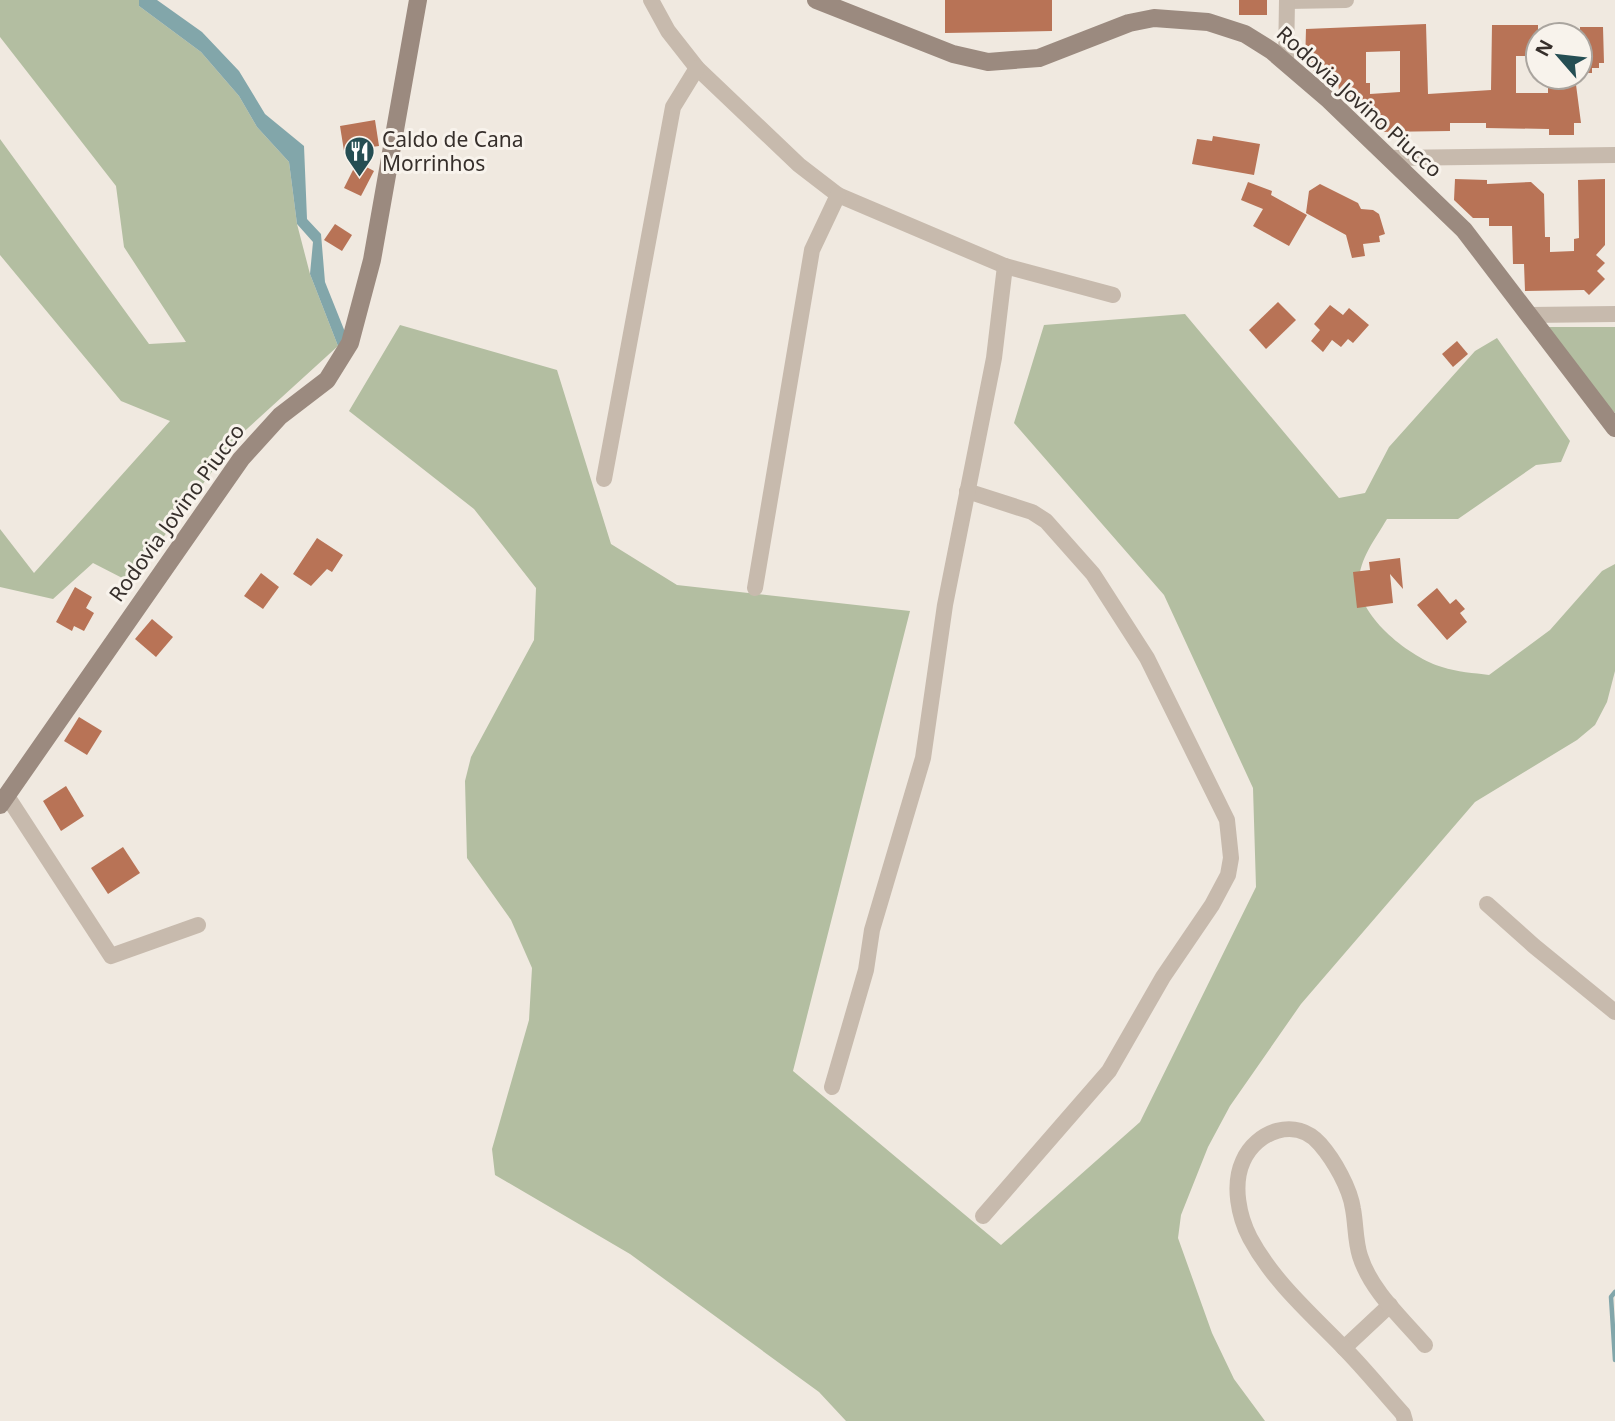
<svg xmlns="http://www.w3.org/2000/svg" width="1615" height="1421" font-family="'Noto Sans',sans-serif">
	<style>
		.green { fill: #b3bea1 }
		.water { fill: #82a6aa }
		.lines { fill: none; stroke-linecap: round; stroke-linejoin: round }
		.stream { stroke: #82a6aa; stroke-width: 4.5 }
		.building { fill: #b87356; fill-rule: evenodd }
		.minor { stroke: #c7baad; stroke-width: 16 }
		.secondary { stroke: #9b8a7f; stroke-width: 18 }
		.labels { text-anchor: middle; stroke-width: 6; stroke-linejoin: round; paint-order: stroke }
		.street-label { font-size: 21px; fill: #362f2b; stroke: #f8f3ec }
		.poi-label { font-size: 21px; fill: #362f2b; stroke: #f8f3ec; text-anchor: start }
	</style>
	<rect width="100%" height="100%" fill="#f0e9e0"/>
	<g class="green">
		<path d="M0 0H139V6L201 52 239 96 257 127 289 162 297 224 310 274 338 346 237 438 130 582 93 563 53 599 0 587V529L34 573 170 421 121 401 0 255V139L149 344 186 342 124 247 116 186 0 37Z"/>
		<path d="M1185 314 1339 498 1365 493 1389 447 1475 351 1497 338 1570 441 1561 462 1536 465 1458 519H1387C1376 538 1359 559 1359 582 1358 617 1411 658 1442 667 1457 672 1474 673 1489 675L1550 630 1602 571 1615 564V671L1607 702 1595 725 1577 740 1475 802 1301 1004 1230 1106 1208 1147 1181 1215 1178 1238 1212 1333 1234 1379 1265 1421H846L819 1392 630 1254 495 1175 492 1149 529 1020 532 968 511 920 467 858 465 781 471 757 534 640 536 588 474 509 349 411 400 325 557 370 611 544 677 585 910 611 793 1071 1001 1245 1140 1122 1256 887 1253 788 1164 595 1014 423 1044 325Z"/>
		<path d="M1548 327H1615V413L1605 403Z"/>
	</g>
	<path class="water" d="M139 0H157L202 32 239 71 265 114 304 146 307 219 321 234 325 282 347 337 338 346 310 274 313 242 297 224 289 162 257 127 239 96 201 52 139 6Z"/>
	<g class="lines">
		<path class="stream" d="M1615 1292 1611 1297 1615 1360"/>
	</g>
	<g class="building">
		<path d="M945 0H1052V31L945 33Z"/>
		<rect x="1239" y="0" width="28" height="15"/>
		<path d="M1426 24 1428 94 1491 90 1492 25H1538V56H1516V93H1548V77H1575L1581 123H1574V135H1549V129L1486 128V123H1450V131L1379 132 1377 120H1366V109H1355L1353 99H1345L1339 94 1338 76 1319 75 1305 64 1306 29ZM1400 51V92L1370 94V83H1366V52Z"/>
		<path d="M1580 27H1603L1604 63H1599V68H1592V73H1580Z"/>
		<path d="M375 120 379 146 344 151 340 126Z"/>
		<path d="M1213 136 1260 144 1254 175 1192 164 1197 139 1212 141Z"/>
		<path d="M357 162 374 171 361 196 344 188Z"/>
		<path d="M1455 179 1487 180V184L1531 182 1544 194 1545 237H1550V252L1574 251V239L1579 238 1578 180 1605 179V245L1596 255 1605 263 1597 271 1605 279 1589 295 1584 290 1525 291 1524 264H1513L1512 226H1489V218H1473L1454 200Z"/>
		<path d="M1248 182 1272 191 1271 195 1307 215 1289 246 1253 226 1263 209 1241 200Z"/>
		<path d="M1320 184 1358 203 1361 209 1373 210 1379 214 1385 234 1379 236 1380 242 1363 244 1365 256 1352 258 1346 235 1306 213 1309 191Z"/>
		<path d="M335 224 352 235 342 251 324 240Z"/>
		<path d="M1278 302 1296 320 1266 349 1249 330Z"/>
		<path d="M1330 305 1343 315 1349 308 1369 325 1353 343 1348 339 1341 347 1332 340 1323 352 1311 341 1320 330 1314 324Z"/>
		<path d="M1457 341 1468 354 1453 367 1442 354Z"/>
		<path d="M317 538 343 555 332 572 327 569 311 586 293 574Z"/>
		<path d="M1400 558 1403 589 1390 574 1393 603 1357 608 1353 572 1370 570 1369 562Z"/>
		<path d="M261 573 279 587 263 609 244 596Z"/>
		<path d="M75 587 92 597 86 608 94 613 84 631 74 626 72 631 56 622Z"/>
		<path d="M1437 588 1450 604 1456 599 1465 609 1460 613 1467 622 1447 640 1417 605Z"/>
		<path d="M152 619 173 637 156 657 135 639Z"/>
		<path d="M79 717 102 731 87 755 64 741Z"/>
		<path d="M66 786 84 816 61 831 43 801Z"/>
		<path d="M123 847 140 873 108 894 91 868Z"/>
	</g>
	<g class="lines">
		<g class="minor">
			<path d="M651 0 668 31 697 68 799 165 838 195 1005 266 1113 295"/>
			<path d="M1287 1 1346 0"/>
			<path d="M1286 63 1287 0"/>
			<path d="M1390 158 1615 155"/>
			<path d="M1529 315 1615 314"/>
			<path d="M604 479 673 107 697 68"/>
			<path d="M967 491 1032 512 1046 521 1093 574 1147 658 1227 820 1231 858 1228 875 1212 905 1163 977 1109 1071 983 1216"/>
			<path d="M755 588 812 250 838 195"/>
			<path d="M7 796 111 956 198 925"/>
			<path d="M1487 904 1534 946 1615 1012"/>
			<path d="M832 1087 866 970 872 930 923 758 945 605 994 358 1005 266"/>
			<path d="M1344 1348 1390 1305"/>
			<path d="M1405 1421 1403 1414C1383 1392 1364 1368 1343 1347 1310 1313 1273 1281 1250 1238 1239 1217 1232 1185 1243 1161 1256 1131 1296 1116 1320 1144 1334 1160 1350 1188 1353 1209 1356 1225 1355 1240 1360 1256 1371 1291 1402 1318 1425 1345"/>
		</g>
		<g class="secondary">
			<path d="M816 0 953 54 988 62 1039 58 1129 23 1154 18 1208 22 1245 34 1272 51 1329 100 1464 230 1615 428"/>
			<path d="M0 805 241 459 280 416 327 380 350 343 372 260 418 0"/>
		</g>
	</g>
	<defs>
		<symbol id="restaurant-pin" viewBox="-11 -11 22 30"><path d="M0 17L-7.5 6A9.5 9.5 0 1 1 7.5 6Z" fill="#254e53" stroke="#f8f3ec"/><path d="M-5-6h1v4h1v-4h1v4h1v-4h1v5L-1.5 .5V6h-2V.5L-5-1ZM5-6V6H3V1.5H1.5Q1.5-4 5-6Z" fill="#fff"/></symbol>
	</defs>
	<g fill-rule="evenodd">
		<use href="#restaurant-pin" x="342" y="134" width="35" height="47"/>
	</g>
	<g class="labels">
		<g class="street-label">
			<text transform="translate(1359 102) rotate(42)" y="7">Rodovia Jovino Piucco</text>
			<text transform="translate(177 513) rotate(-54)" y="7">Rodovia Jovino Piucco</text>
		</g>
		<g class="poi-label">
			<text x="382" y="147">Caldo de Cana<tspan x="382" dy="24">Morrinhos</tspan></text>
		</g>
	</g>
	<g transform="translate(1559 56) rotate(298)"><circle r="33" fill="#f8f3ec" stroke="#aaa59f" stroke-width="2"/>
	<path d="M0-5L12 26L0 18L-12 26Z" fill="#254e53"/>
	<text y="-10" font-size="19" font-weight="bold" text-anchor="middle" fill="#362f2b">N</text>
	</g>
</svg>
